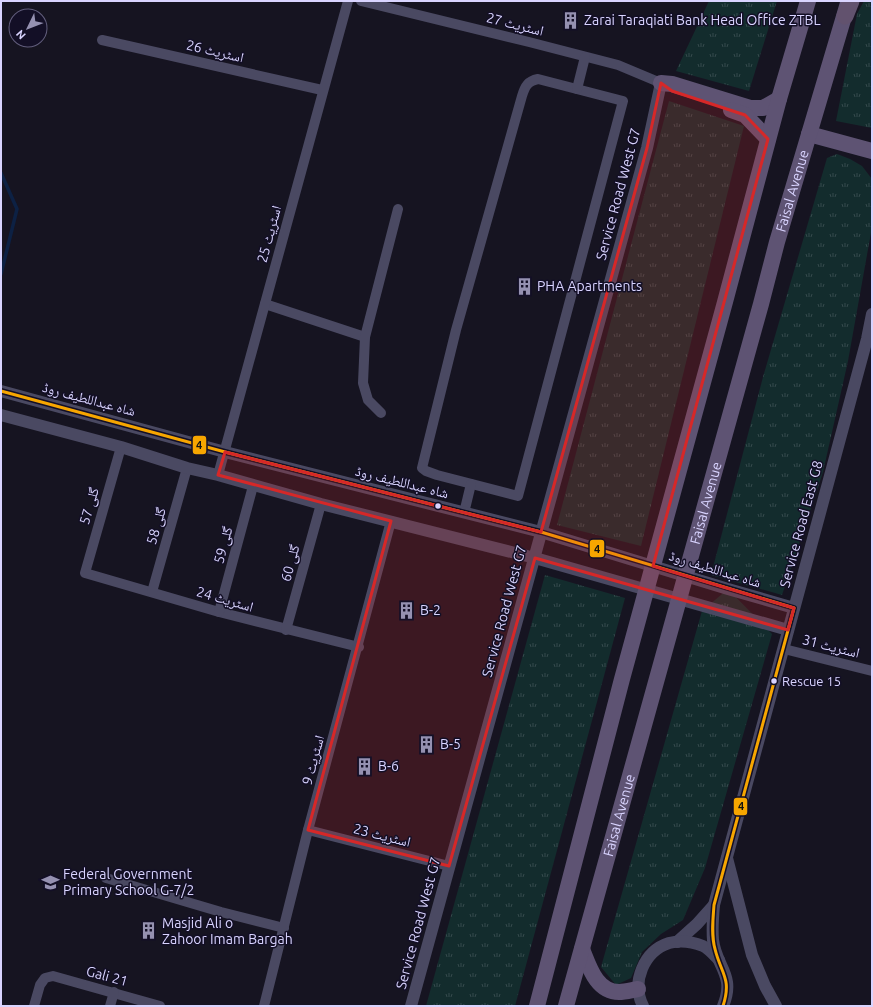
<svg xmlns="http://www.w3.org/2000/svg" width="873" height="1007" font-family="Ubuntu,'Noto Naskh Arabic',sans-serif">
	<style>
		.grass { fill: url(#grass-tufts) }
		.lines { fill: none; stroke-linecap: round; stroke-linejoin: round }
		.stream { stroke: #0d2144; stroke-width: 3.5 }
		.minor { stroke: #4a4962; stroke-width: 10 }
		.tertiary { stroke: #4a4962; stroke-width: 12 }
		.primary { stroke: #5e5373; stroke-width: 16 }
		.trunk { stroke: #62526e; stroke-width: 17 }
		.bus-1-casing { stroke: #130f26; stroke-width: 6 }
		.bus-1 { stroke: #f7a600; stroke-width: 3 }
		.marked { fill: #d62828; fill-opacity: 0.2; stroke: #d62828; stroke-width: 3; stroke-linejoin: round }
		.bus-dot { fill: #d9d4ff; stroke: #130f26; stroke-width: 1.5 }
		.labels { text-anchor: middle; stroke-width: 3; stroke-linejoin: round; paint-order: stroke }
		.bus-label { font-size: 13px; fill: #d9d4ff; stroke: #130f26; text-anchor: start }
		.poi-label { font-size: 14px; fill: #d9d4ff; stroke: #130f26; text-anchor: start }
		.street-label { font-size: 14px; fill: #d9d4ff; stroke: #130f26 }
		.line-badge { stroke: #130f26; stroke-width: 1.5 }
		.pale-badge-label { font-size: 11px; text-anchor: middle; font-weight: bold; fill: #111 }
	</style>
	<defs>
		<pattern id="grass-tufts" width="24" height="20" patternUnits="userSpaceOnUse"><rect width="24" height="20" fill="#132c2d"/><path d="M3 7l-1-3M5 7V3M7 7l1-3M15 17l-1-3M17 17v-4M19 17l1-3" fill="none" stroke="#354a4c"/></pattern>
	</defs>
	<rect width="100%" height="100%" fill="#161421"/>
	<g class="grass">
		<path d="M709 1H777L749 91 676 71Z"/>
		<path d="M864 1H872V128L836 121 857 14Z"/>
		<path d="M669 101 744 126 641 546 557 525Z"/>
		<path d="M837 154 850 159 862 166 872 179V227L848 361 823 472 782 595 711 575 763 377 827 158Z"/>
		<path d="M545 575 625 598 515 1006H426Z"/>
		<path d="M728 589 772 634 705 868 683 920 661 934 642 952 631 978 616 985 601 967 702 611Z"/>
	</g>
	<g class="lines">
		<path class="stream" d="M1 173 17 209 1 274"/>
		<g class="minor">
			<path d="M361 1 529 42 618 65 661 83"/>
			<path d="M102 40 322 90"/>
			<path d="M538 79 623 101 518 496 437 475 426 471 422 468 456 330 522 96C525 86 528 81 538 79Z"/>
			<path d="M577 89 585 57"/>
			<path d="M265 304 365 337"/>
			<path d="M381 413 368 400 363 383 365 337 398 209"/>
			<path d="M121 447 85 573 219 612 359 647"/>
			<path d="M218 475 348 1"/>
			<path d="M464 513 471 484"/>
			<path d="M152 592 187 468"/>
			<path d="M219 612 253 486"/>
			<path d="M286 630 321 504"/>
			<path d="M784 649 872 671"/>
			<path d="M308 830 449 866"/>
			<path d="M106 878 221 912 284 928"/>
			<path d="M34 1006 40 985 45 978 53 976 160 1006"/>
			<path d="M110 1006 114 992"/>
			<path d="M264 1006 308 830 391 521"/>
		</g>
		<g class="tertiary">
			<path d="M1 391 225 452 541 532 728 589 794 608"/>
			<path d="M1 415 121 447 187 468 218 475 321 504 535 558 788 630"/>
			<path d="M727 858 752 955 765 986 776 1006"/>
			<path d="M677 942 697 924 714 905"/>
			<path d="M411 1006 647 148 661 83"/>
			<path d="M643 1006C631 982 644 951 669 943 680 940 693 942 703 946 709 949 714 955 719 960"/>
			<path d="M723 1006C736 975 716 967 713 940 712 928 713 916 714 905L867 339 872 314"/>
		</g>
		<g class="primary">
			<path d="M661 83 672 84 750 108H763L779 99"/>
			<path d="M731 110 745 115 768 139"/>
			<path d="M809 134 872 151"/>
			<path d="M582 949C589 966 596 992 619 992 625 992 632 990 638 989"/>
			<path d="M537 1006 622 679 725 302 779 99 808 1"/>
			<path id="s1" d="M566 1006 761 304 777 242 848 3"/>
		</g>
		<path class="trunk" d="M845 16 851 1"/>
		<defs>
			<path id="bus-1" d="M1 391 225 452 541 532 794 608 714 905C713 919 711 935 715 949 721 974 732 978 723 1006"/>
		</defs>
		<use href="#bus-1" class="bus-1-casing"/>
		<use href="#bus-1" class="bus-1"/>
	</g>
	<path class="marked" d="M661 83 672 91 745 115 768 139 653 566 794 608 788 630 535 558 449 866 308 830 391 521 218 475 225 452 541 532 647 148Z"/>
	<defs>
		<symbol id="building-bare" viewBox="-9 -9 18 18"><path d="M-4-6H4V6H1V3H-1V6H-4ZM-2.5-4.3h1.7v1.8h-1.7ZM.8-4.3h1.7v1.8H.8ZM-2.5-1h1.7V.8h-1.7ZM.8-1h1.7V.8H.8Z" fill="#9591b1" stroke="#130f26" stroke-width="2.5" paint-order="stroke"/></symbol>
		<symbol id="school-bare" viewBox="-9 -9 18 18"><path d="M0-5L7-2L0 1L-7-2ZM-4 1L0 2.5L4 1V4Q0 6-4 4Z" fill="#9591b1" stroke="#130f26" stroke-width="2.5" paint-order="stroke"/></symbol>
	</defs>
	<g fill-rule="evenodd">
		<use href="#building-bare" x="558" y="8" width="25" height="25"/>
		<use href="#building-bare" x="512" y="274" width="25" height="25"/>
		<use href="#building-bare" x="394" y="598" width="25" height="25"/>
		<use href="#building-bare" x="414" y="732" width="25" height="25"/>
		<use href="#building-bare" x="352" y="754" width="25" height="25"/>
		<use href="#school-bare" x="38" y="870" width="25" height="25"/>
		<use href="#building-bare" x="136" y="918" width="25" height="25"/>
	</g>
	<g class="bus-dot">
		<circle cx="438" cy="506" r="3.5"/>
		<circle cx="774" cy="681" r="3.5"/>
	</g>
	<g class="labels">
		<g class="bus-label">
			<text x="782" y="686">Rescue 15</text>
		</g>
		<g class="poi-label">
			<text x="584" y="25">Zarai Taraqiati Bank Head Office ZTBL</text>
			<text x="537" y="291">PHA Apartments</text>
			<text x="420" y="615">B-2</text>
			<text x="440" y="749">B-5</text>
			<text x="378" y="771">B-6</text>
			<text x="63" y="879">Federal Government<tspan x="63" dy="16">Primary School G-7/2</tspan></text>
			<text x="162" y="928">Masjid Ali o<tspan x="162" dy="16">Zahoor Imam Bargah</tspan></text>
		</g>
		<g class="street-label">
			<text transform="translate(515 24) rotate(14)" y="5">اسٹریٹ 27</text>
			<text transform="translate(215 51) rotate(13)" y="5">اسٹریٹ 26</text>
			<text dy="5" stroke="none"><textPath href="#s1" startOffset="846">Faisal Avenue</textPath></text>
			<text transform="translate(618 194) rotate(-75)" y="5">Service Road West G7</text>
			<text transform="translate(269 234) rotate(-75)" y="5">اسٹریٹ 25</text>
			<text transform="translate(89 399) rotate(15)" y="5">شاہ عبداللطیف روڈ</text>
			<text transform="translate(402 482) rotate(14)" y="5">شاہ عبداللطیف روڈ</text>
			<text dy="5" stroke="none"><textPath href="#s1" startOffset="522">Faisal Avenue</textPath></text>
			<text transform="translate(89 506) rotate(-74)" y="5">گلی 57</text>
			<text transform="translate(801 524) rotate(-75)" y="5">Service Road East G8</text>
			<text transform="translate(156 526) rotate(-74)" y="5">گلی 58</text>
			<text transform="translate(223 545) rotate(-75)" y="5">گلی 59</text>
			<text transform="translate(290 563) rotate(-75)" y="5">گلی 60</text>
			<text transform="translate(715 569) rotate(17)" y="5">شاہ عبداللطیف روڈ</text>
			<text transform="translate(225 599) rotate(16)" y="5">اسٹریٹ 24</text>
			<text transform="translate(504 611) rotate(-75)" y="5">Service Road West G7</text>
			<text transform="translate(831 646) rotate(14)" y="5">اسٹریٹ 31</text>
			<text transform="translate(313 760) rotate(-75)" y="5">اسٹریٹ 9</text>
			<text dy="5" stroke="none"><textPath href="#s1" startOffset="198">Faisal Avenue</textPath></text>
			<text transform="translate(382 835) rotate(14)" y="5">اسٹریٹ 23</text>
			<text transform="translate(418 923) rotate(-75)" y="5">Service Road West G7</text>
			<text transform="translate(107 976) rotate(15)" y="5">Gali 21</text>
		</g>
	</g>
	<g class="line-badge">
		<rect x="192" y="435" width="15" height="20" rx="4" fill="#f7a600"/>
		<rect x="589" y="539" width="16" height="19" rx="4" fill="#f7a600"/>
		<rect x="733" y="797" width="15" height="19" rx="4" fill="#f7a600"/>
	</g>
	<g class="pale-badge-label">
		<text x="199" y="449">4</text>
		<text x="597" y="553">4</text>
		<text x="741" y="810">4</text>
	</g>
	<rect width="873" height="1007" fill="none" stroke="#d9d4ff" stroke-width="4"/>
	<g transform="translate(28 28) rotate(227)"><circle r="19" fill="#130f26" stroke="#625e7d"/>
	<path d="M0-3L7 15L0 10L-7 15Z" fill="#9591b1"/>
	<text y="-6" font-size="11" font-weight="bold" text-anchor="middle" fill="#d9d4ff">N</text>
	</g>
</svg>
